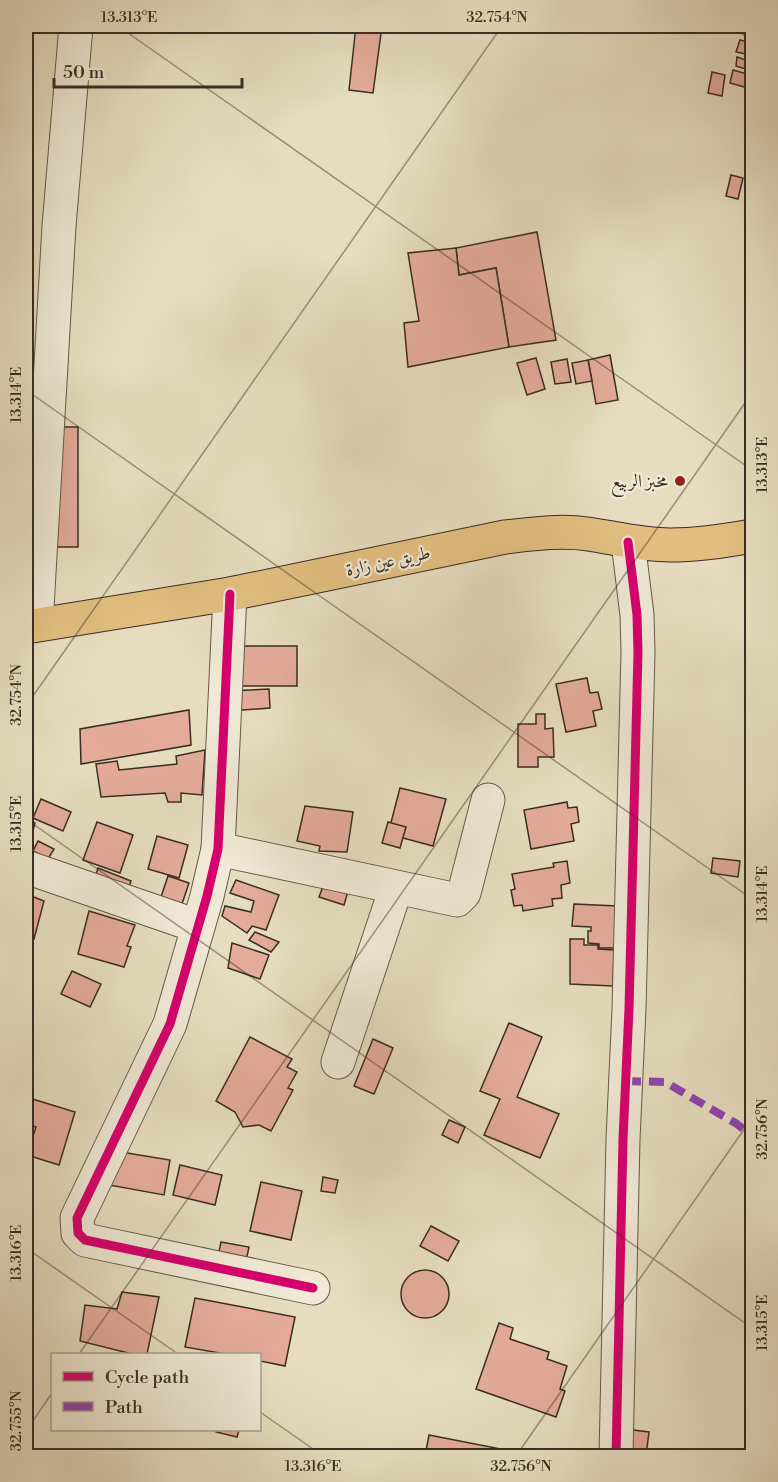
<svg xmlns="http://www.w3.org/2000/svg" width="778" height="1482" font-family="'Libre Bodoni',Amiri,serif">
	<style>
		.building { fill: #e4ab9b; stroke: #392d23; stroke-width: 1.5 }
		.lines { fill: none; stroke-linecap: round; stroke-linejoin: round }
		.minor-casing { stroke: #64594a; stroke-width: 35 }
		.major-casing { stroke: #392d23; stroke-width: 35 }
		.minor { stroke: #efe9d6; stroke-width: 33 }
		.major { stroke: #e3be80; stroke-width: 33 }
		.quiet { stroke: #8e44ad; stroke-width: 8; stroke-dasharray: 15 8; stroke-linecap: butt }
		.cycleway-casing { stroke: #efe9d6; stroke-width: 13 }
		.cycleway { stroke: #d6006c; stroke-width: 9 }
		.ticks { fill: none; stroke: #392d23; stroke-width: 1.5; stroke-opacity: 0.45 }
		.poi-dot { fill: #8f2418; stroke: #efe9d6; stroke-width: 2 }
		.labels { text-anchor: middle; stroke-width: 4.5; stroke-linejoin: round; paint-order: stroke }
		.poi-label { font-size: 18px; fill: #392d23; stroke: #efe9d6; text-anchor: end }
		.street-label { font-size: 18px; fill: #392d23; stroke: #efe9d6 }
		.neatline { fill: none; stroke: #392d23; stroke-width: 2 }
		.ticks-label { font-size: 15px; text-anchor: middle; fill: #392d23 }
	</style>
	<rect width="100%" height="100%" fill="#e6ddc0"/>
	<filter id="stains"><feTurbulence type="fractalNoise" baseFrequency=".00333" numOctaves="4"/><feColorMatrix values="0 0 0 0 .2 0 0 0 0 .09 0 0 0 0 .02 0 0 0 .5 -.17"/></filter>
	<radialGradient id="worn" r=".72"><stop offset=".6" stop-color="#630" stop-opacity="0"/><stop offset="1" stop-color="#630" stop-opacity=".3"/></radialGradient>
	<g class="building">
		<path d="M356 26H382L373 93 349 90Z"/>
		<path d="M740 40 749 42 746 54 736 52Z"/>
		<path d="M737 57 752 62V71L736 66Z"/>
		<path d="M733 70 751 75 748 88 730 83Z"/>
		<path d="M712 72 725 75 722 96 708 93Z"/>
		<path d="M731 175 743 178 738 199 726 196Z"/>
		<path d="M537 232 556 340 509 347 496 268 459 275 456 248Z"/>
		<path d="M456 248 459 275 496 268 509 347 408 367 404 323 419 321 408 253Z"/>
		<path d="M610 355 618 400 596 404 588 360Z"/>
		<path d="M536 358 545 389 527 395 517 363Z"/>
		<path d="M567 359 571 382 555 384 551 362Z"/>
		<path d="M588 360 592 381 576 384 572 363Z"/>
		<path d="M51 427H78V547H52Z"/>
		<path d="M228 646H297V686H227Z"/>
		<path d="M587 678 590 693 598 692 602 709 593 711 596 726 566 732 556 684Z"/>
		<path d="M269 689 270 708 230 711 229 691Z"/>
		<path d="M189 710 191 745 81 764 80 729Z"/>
		<path d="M536 714H545V729L553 728 554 757H538V767H518V724H536Z"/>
		<path d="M205 750 202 795 181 793V802H168L165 793 101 797 96 764 117 761 119 770 177 764 176 756Z"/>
		<path d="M400 788 446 799 433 846 388 834Z"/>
		<path d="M26 798 32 800 26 816 35 823 30 843H26Z"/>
		<path d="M41 799 71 812 63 831 33 818Z"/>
		<path d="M567 802 568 808 577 807 579 822 571 824 574 841 531 849 524 810Z"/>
		<path d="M305 806 353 812 347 852 319 851 320 846 297 841Z"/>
		<path d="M97 822 133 835 120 873 83 860Z"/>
		<path d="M388 822 406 827 400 848 382 843Z"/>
		<path d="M157 836 188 845 179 878 148 869Z"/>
		<path d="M38 841 54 849 48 859 33 851Z"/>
		<path d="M713 858 740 861 738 877 711 873Z"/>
		<path d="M567 861 570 883 561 885 562 898 552 899 553 906 523 911 522 905 514 906 511 890 515 889 512 874 554 867 553 863Z"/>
		<path d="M98 868 131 881 128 890 95 877Z"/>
		<path d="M168 876 189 883 181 907 160 900Z"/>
		<path d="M236 880 279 895 266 930 252 926 247 933 222 916 225 906 251 912 254 901 230 893Z"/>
		<path d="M324 884 348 891 344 905 319 897Z"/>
		<path d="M26 894 44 901 34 939 26 937Z"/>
		<path d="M574 904 617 906 615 948H599V944L588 943V931H591V927L572 926Z"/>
		<path d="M89 911 135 925 127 946 131 947 124 967 78 954Z"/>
		<path d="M255 932 279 942 271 952 249 940Z"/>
		<path d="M570 939H584V945H598V949L614 950 613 986 570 984Z"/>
		<path d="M232 943 269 955 260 979 228 968Z"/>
		<path d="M72 971 101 984 90 1007 61 994Z"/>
		<path d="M509 1023 542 1037 517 1097 559 1114 540 1158 484 1135 500 1099 480 1091Z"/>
		<path d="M250 1037 292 1059 287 1067 297 1072 288 1088 293 1090 271 1131 259 1125 243 1127 235 1112 216 1101Z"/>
		<path d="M373 1039 393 1048 374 1094 354 1086Z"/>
		<path d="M26 1097 75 1112 59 1165 27 1155 36 1127 26 1124Z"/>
		<path d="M449 1120 465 1127 458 1143 442 1135Z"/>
		<path d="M115 1151 170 1160 164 1195 109 1185Z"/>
		<path d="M180 1165 222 1175 215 1205 173 1195Z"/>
		<path d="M323 1177 338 1180 335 1193 321 1191Z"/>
		<path d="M261 1182 302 1191 291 1240 250 1231Z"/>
		<path d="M431 1226 459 1241 448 1261 420 1246Z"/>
		<path d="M221 1242 249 1247 245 1266 217 1261Z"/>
		<circle cx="425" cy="1294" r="24"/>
		<path d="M122 1292 159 1297 147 1354H132L80 1341 85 1305 117 1309Z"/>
		<path d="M195 1298 295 1317 285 1366 260 1361V1354H225L185 1347Z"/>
		<path d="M499 1323 513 1328 510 1339 549 1352 547 1359 567 1366 560 1389 565 1391 556 1417 476 1389Z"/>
		<path d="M625 1429 649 1432 646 1456H622Z"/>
		<path d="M216 1430H239L237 1437 216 1432Z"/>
		<path d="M429 1435 501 1449 499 1456H425Z"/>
	</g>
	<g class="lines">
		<defs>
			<g id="minor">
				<path d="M230 594 218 849 207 896 170 1024 77 1218 78 1233 85 1240 313 1288"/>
				<path d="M36 625 59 226 76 26"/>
				<path d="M218 849 457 900 464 893 488 800"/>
				<path d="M26 867 197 926"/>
				<path d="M338 1062 396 888"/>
				<path d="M616 1456 623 1139 629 1009 638 652 637 615 628 542"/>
			</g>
			<path id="major" d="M26 627 230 594 505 537C532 534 560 530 588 534 615 538 642 545 670 545 698 545 725 541 752 536"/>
		</defs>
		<use href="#minor" class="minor-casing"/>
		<use href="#major" class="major-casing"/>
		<use href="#minor" class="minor"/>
		<use href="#major" class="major"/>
		<path class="quiet" d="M626 1081 665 1082 737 1124 752 1136"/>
		<defs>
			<g id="cycleway">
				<path d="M230 594 218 849 207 896 170 1024 77 1218 78 1233 85 1240 313 1288"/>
				<path d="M616 1456 623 1139 629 1009 638 652 637 615 628 542"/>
			</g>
		</defs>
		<use href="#cycleway" class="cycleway-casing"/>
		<use href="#cycleway" class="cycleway"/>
	</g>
	<path class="ticks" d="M118 26 752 470M731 26 752 41M26 390 752 899M26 706 502 26M26 819 752 1328M26 1248 178 1354M79 1354 752 393M260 1412 323 1456M26 1431 52 1393M516 1456 752 1118"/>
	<circle class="poi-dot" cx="680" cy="481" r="6"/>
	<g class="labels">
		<g class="poi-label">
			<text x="668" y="487">مخبز الربيع</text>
		</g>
		<g class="street-label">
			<text transform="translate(388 561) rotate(-12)" y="6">طريق عين زارة</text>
		</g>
	</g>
	<rect width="778" height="1482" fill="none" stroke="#e6ddc0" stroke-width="66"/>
	<rect x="51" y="1353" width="210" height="78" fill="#efe9d6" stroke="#a69e8e" stroke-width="1.5"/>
	<rect x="63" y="1372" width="30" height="9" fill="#d6006c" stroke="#a69e8e" stroke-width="1.5"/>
	<text x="105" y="1383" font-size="18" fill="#392d23">Cycle path</text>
	<rect x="63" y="1402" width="30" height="9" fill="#8e44ad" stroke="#a69e8e" stroke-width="1.5"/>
	<text x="105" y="1413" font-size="18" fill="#392d23">Path</text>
	<path d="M54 78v9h188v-9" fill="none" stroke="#392d23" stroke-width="3"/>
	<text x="63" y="78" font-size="18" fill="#392d23" stroke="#efe9d6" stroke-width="4.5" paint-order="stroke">50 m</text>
	<rect x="33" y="33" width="712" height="1416" class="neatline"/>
	<g class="ticks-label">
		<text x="129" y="22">13.313°E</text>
		<text x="497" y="22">32.754°N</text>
		<text transform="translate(16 395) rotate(-90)" y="5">13.314°E</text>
		<text transform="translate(762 465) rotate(-90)" y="5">13.313°E</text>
		<text transform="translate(16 695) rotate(-90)" y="5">32.754°N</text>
		<text transform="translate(16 824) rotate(-90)" y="5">13.315°E</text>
		<text transform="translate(762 894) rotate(-90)" y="5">13.314°E</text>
		<text transform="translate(762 1129) rotate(-90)" y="5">32.756°N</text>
		<text transform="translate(16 1253) rotate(-90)" y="5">13.316°E</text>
		<text transform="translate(762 1323) rotate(-90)" y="5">13.315°E</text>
		<text transform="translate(16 1421) rotate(-90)" y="5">32.755°N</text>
		<text x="313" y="1471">13.316°E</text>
		<text x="521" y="1471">32.756°N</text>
	</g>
	<rect width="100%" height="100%" filter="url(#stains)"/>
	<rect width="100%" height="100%" fill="url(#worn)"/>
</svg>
